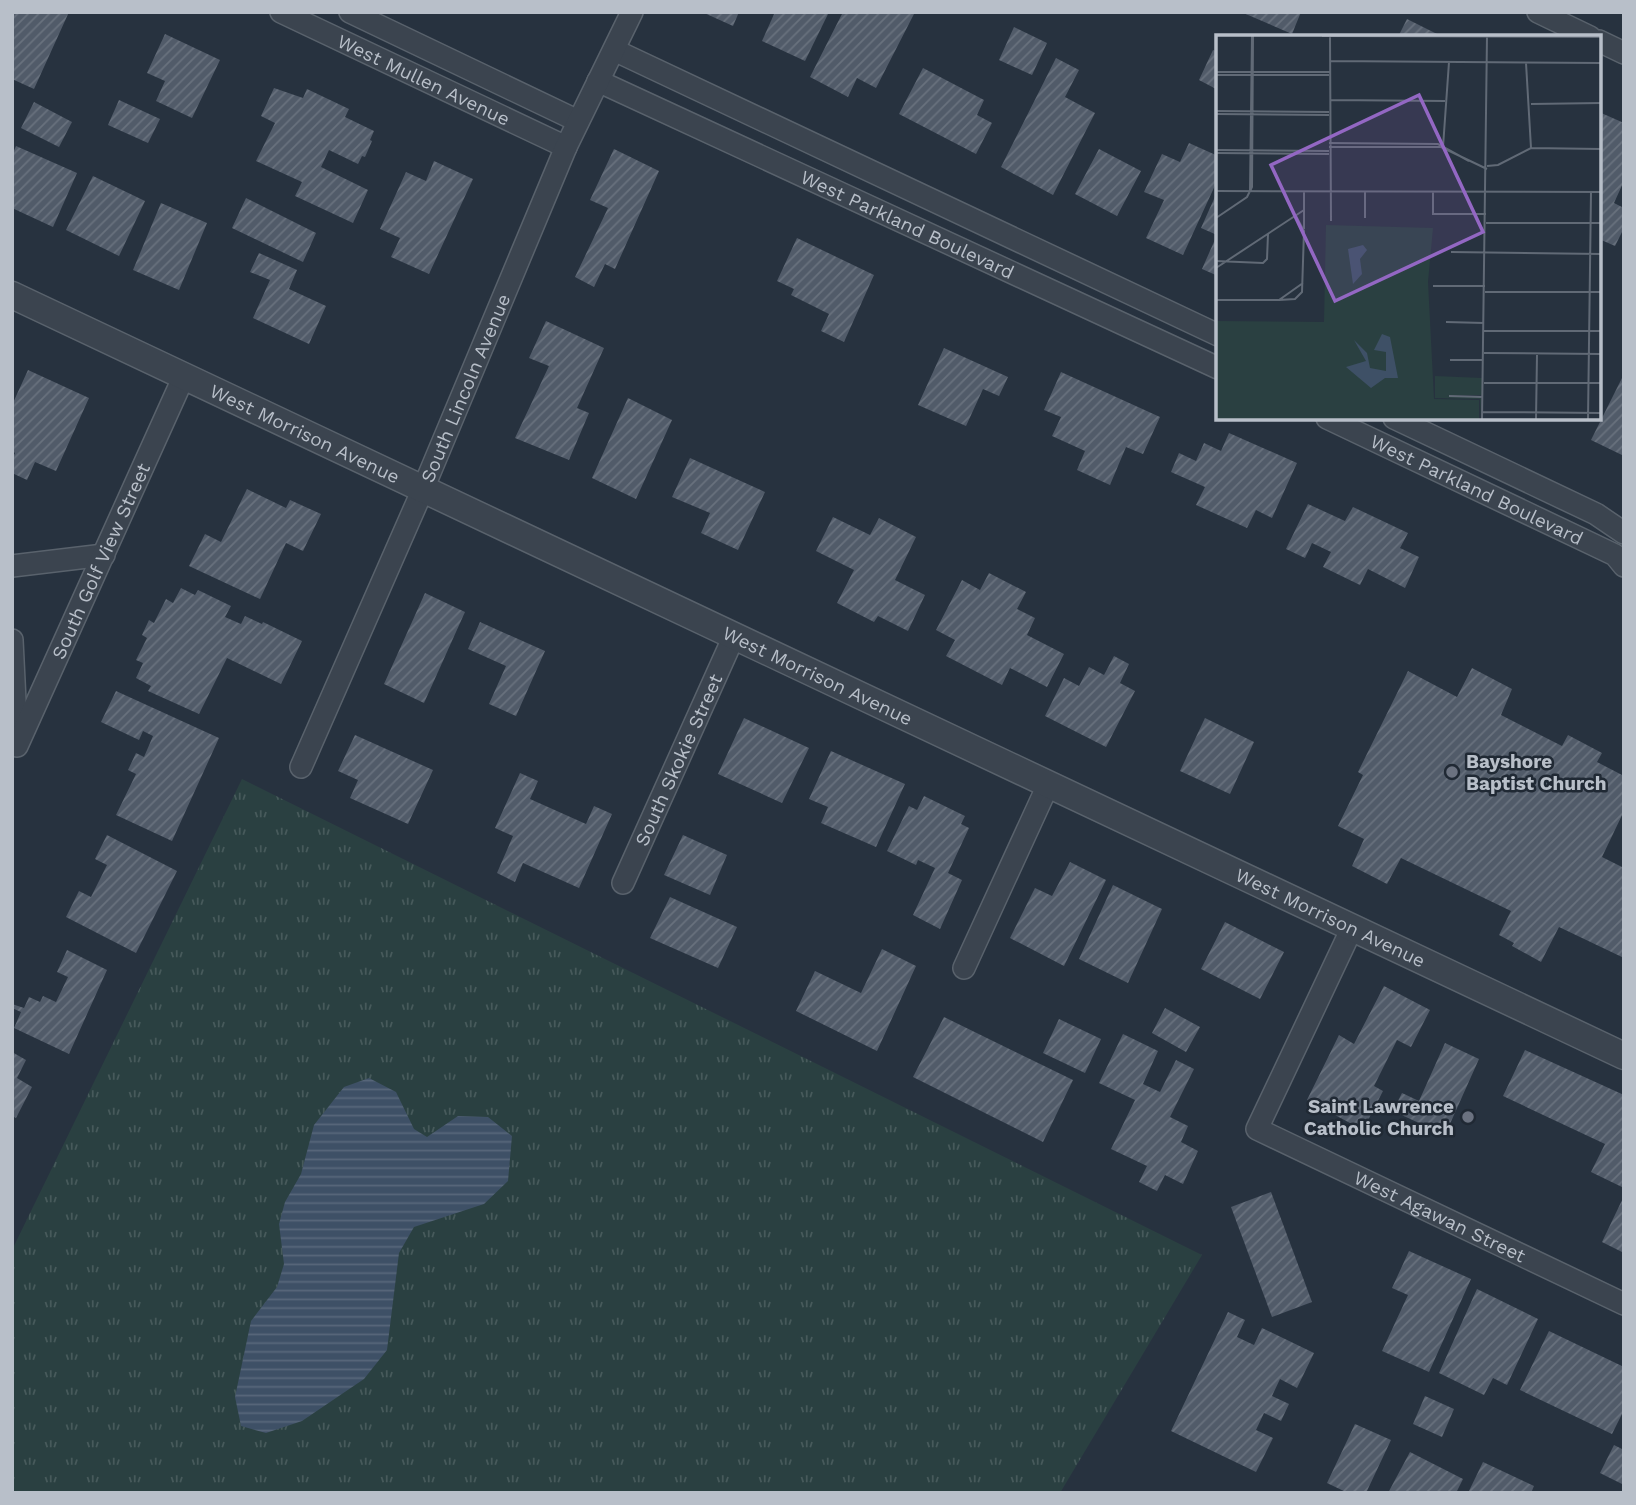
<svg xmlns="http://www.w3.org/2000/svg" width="1636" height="1505" font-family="'Work Sans',sans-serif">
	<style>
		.grass { fill: url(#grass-tufts) }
		.water { fill: url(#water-rules) }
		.building { fill: url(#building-hatch) }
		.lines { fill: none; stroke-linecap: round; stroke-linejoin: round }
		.minor-casing { stroke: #59626c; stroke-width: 24 }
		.tertiary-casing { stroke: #59626c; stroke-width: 29 }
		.minor { stroke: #3b444f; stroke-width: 21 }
		.tertiary { stroke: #3b444f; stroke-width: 26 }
		.worship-dot { fill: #6b7280; stroke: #202934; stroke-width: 2.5 }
		.labels { text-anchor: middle; stroke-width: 5; stroke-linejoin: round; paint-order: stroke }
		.street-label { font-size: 19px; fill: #b8bfc9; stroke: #202934 }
		.poi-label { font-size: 19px; font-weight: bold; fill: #b8bfc9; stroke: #202934; text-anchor: start }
		.inset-road { fill: none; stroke: #616a76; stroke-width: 2 }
		.view { fill: #9367c3; fill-opacity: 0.15; stroke: #9367c3; stroke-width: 3.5 }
		.inset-edge { fill: none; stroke: #b8bfc9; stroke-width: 3.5 }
	</style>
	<defs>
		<pattern id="grass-tufts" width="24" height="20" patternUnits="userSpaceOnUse" patternTransform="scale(1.75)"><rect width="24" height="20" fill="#2a4041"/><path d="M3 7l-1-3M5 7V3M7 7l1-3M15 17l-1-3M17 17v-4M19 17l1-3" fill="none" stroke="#475a5b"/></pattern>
		<pattern id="water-rules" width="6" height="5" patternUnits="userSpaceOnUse" patternTransform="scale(1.75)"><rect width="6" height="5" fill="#3e5066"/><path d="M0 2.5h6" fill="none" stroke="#58677b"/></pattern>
		<pattern id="building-hatch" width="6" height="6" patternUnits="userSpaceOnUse" patternTransform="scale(1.75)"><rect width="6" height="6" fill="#515b69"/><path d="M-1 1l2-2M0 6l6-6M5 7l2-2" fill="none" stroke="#68717d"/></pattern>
	</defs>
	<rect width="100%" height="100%" fill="#27323f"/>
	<path class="grass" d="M242 779 1202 1255 1060 1493H12V1250Z"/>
	<path class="water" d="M369 1078 396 1092 414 1129 427 1137 458 1116 488 1117 512 1136 508 1181 484 1204 414 1227 399 1253 387 1350 364 1379 302 1421 266 1433 241 1426 235 1397 251 1321 277 1287 284 1264 279 1224 285 1202 301 1174 314 1125 344 1087Z"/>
	<g class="building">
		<path d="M12 12H69L34 89 12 79Z"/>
		<path d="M702 12H739L733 26Z"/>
		<path d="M775 12H829L805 61 762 41Z"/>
		<path d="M843 12 914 14 876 88 857 78 848 97 810 77Z"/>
		<path d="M1241 12H1301L1292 34Z"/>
		<path d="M1407 19 1443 37H1398Z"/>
		<path d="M1014 27 1047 43 1032 75 999 60Z"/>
		<path d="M165 34 220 60 192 118 156 101 165 81 147 73Z"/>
		<path d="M1213 50 1218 52V90L1199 80Z"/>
		<path d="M1056 58 1079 70 1065 97 1095 113 1053 195 1001 167Z"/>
		<path d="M923 68 984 100 977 115 992 123 976 154 899 114Z"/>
		<path d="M274 88 303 98 307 89 349 109 345 117 374 131 370 140 372 141 365 157 362 156 358 164 329 150 321 167 368 190 353 223 295 196 302 182 256 161 275 123 261 116Z"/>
		<path d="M119 100 160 119 148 143 108 125Z"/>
		<path d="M34 102 72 122 59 147 21 128Z"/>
		<path d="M1599 112 1624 123V181L1614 203 1624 208V228L1615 246 1599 239Z"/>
		<path d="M1189 143 1218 156V179L1183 255 1146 238 1164 200 1144 192 1162 154 1180 162Z"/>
		<path d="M16 146 77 173 53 227 12 208V155Z"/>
		<path d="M614 149 659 171 615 269 605 264 594 287 575 277 608 208 590 200Z"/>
		<path d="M1099 149 1141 171 1117 216 1075 194Z"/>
		<path d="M434 161 473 179 429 274 391 257 400 238 380 229 406 172 426 181Z"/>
		<path d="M93 176 145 201 119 256 66 230Z"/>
		<path d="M1218 190V276L1202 269 1217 235 1201 228Z"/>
		<path d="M246 198 316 233 303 262 232 228Z"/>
		<path d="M161 203 207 223 179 290 133 270Z"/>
		<path d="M797 238 874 275 844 342 821 331 829 314 791 295 794 289 777 281Z"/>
		<path d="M259 253 297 270 289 289 326 306 309 344 253 318 270 280 250 272Z"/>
		<path d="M546 321 604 348 577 408 589 413 569 460 515 438 549 366 529 358Z"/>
		<path d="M944 348 1008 377 999 396 983 389 966 426 918 405Z"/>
		<path d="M28 370 89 398 56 471 35 462 27 480 12 473V459L15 453 12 451V405Z"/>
		<path d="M1061 372 1160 417 1143 454 1126 447 1110 485 1077 470 1085 451 1052 436 1061 417 1044 410Z"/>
		<path d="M1624 374V456L1591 440Z"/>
		<path d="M628 398 672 420 636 499 592 478Z"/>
		<path d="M1229 433 1297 463 1272 518 1256 510 1247 528 1196 505 1205 487 1171 472 1179 453 1196 461 1204 443 1221 451Z"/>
		<path d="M690 458 765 492 738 550 701 533 710 513 672 497Z"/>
		<path d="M247 489 286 508 290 500 321 514 303 551 286 543 260 599 189 566 205 534 221 542Z"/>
		<path d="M1308 504 1345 521 1353 507 1408 533 1400 548 1419 557 1405 588 1368 569 1360 585 1323 567 1331 552 1312 543 1305 558 1286 549Z"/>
		<path d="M833 517 870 535 879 518 916 537 895 580 925 595 908 631 878 616 874 622 837 603 854 570 816 551Z"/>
		<path d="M989 573 1026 592 1017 609 1035 618 1027 635 1064 654 1047 687 1010 668 1002 685 946 656 955 640 936 630 962 580 980 590Z"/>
		<path d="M181 588 195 595 198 590 231 606 225 617 241 624 245 616 262 624 263 622 302 641 281 684 227 658 199 714 148 691 151 686 136 678 143 663 136 660 147 638 142 635 149 620 154 623 166 599 173 603Z"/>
		<path d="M425 593 465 612 424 703 384 684Z"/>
		<path d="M480 622 545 651 516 716 489 704 506 666 468 649Z"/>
		<path d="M1114 656 1129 664 1120 683 1135 691 1106 747 1045 716 1064 678 1079 686 1089 667 1104 675Z"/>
		<path d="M1472 668 1512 689 1501 715 1562 746 1568 735 1602 753 1597 762 1624 776V811L1602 857 1624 868V958L1559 927 1541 962 1512 946 1514 943 1499 935 1511 911 1401 858 1387 884 1352 866 1364 839 1338 826 1363 775 1358 772 1408 671 1457 697Z"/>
		<path d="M116 691 219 738 172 841 116 815 136 774 128 770 136 753 144 757 153 736 143 731 139 740 101 722Z"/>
		<path d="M744 718 809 748 782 803 718 774Z"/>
		<path d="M1205 718 1254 742 1230 794 1180 771Z"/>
		<path d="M355 735 433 770 408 824 350 798 358 780 338 771Z"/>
		<path d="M831 751 905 784 876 847 821 823 828 807 809 799Z"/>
		<path d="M520 773 538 781 530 799 586 824 594 806 612 814 579 888 523 863 515 882 497 873 513 836 495 828Z"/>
		<path d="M924 796 965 816 961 824 969 828 948 873 962 880 940 929 913 915 935 868 918 860 916 865 887 851 909 806 917 810Z"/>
		<path d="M107 835 177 871 136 953 66 917 79 891 91 897 107 865 95 859Z"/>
		<path d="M683 835 727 855 710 895 664 875Z"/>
		<path d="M1070 862 1106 880 1064 966 1010 938 1035 888 1052 896Z"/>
		<path d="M1113 885 1162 909 1128 983 1079 959Z"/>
		<path d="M670 897 737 927 718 968 650 938Z"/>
		<path d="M1225 922 1284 952 1260 999 1201 969Z"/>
		<path d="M882 949 916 966 877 1051 796 1011 815 971 861 993Z"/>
		<path d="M67 950 107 970 69 1054 14 1028 21 1012 12 1008V1004L24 1008 29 997 40 1002 43 996 56 1002 68 977 57 972Z"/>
		<path d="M1384 986 1430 1010 1411 1047 1397 1040 1374 1086 1383 1091 1363 1130 1307 1100 1339 1035 1354 1044Z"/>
		<path d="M1165 1008 1200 1027 1186 1052 1152 1033Z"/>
		<path d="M944 1017 1073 1080 1043 1142 913 1077Z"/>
		<path d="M1059 1019 1101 1039 1085 1073 1043 1053Z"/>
		<path d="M1123 1034 1158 1051 1143 1084 1160 1092 1176 1060 1194 1069 1170 1117 1188 1126 1181 1142 1198 1151 1183 1184 1165 1175 1157 1191 1139 1182 1147 1166 1111 1149 1135 1100 1099 1083Z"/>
		<path d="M1445 1043 1479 1059 1445 1135 1393 1111 1402 1093 1419 1101Z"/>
		<path d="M1525 1050 1624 1095V1188L1591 1172 1605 1144 1503 1096Z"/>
		<path d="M12 1052 26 1060 17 1078 32 1087 16 1118 12 1116Z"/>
		<path d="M1271 1192 1312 1302 1272 1317 1231 1207Z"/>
		<path d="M1624 1196V1253L1602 1242Z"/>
		<path d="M1409 1251 1471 1279 1429 1372 1382 1351 1408 1295 1392 1288Z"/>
		<path d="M1477 1289 1538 1319 1507 1385 1493 1378 1484 1395 1439 1373Z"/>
		<path d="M1228 1312 1245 1320 1237 1337 1254 1345 1262 1328 1314 1353 1297 1388 1280 1379 1272 1396 1289 1404 1281 1421 1264 1413 1256 1430 1273 1438 1256 1472 1171 1431Z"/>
		<path d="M1549 1331 1624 1367V1415L1622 1414 1612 1434 1520 1390Z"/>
		<path d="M1425 1396 1454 1409 1442 1437 1413 1424Z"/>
		<path d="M1355 1424 1391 1440 1366 1493H1348L1327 1483Z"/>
		<path d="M1614 1445 1624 1450V1485L1600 1473Z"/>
		<path d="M1410 1452 1463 1479 1456 1493H1388Z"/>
		<path d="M1483 1462 1534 1486 1531 1493H1468Z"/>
	</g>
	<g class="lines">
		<defs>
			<g id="minor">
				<path id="s1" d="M281 12 566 147"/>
				<path d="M350 12 578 121"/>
				<path d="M1538 12 1590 37"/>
				<path d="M1599 41 1624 53"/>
				<path d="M614 50 1218 335"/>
				<path id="s2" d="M598 81 1218 368"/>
				<path id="s3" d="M1327 418 1615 555 1624 566"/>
				<path d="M1394 418 1596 514 1624 533"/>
				<path d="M12 566 104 555"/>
				<path d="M12 640 17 742"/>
				<path id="s4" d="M17 746 184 376"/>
				<path id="s5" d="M301 767 423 489 566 147 632 12"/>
				<path id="s6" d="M623 883 734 636"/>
				<path id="s7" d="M1352 928 1257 1129 1624 1304"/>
				<path d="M964 968 1048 785"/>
			</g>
			<g id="tertiary">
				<path id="s8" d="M12 295 1624 1056"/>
			</g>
		</defs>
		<use href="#minor" class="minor-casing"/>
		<use href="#tertiary" class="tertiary-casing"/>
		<use href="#minor" class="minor"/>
		<use href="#tertiary" class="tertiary"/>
	</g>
	<g class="worship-dot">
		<circle cx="1452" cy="772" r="7"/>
		<circle cx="1468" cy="1117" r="7"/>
	</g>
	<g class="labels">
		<g class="street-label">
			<text dy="7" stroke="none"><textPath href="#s1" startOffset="158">West Mullen Avenue</textPath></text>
			<text dy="7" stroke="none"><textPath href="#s2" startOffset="341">West Parkland Boulevard</textPath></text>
			<text dy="7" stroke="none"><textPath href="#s5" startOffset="413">South Lincoln Avenue</textPath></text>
			<text dy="7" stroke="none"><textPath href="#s8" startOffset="324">West Morrison Avenue</textPath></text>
			<text dy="7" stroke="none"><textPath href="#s3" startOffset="166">West Parkland Boulevard</textPath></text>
			<text dy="7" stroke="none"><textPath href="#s4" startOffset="203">South Golf View Street</textPath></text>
			<text dy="7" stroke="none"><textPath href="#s8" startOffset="891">West Morrison Avenue</textPath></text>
			<text dy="7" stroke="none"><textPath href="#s6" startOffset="135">South Skokie Street</textPath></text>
			<text dy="7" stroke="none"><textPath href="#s8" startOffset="1458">West Morrison Avenue</textPath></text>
			<text dy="7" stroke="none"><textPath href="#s7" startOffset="425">West Agawan Street</textPath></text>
		</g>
		<g class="poi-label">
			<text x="1466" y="768">Bayshore<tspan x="1466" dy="22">Baptist Church</tspan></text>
			<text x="1454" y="1113" text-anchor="end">Saint Lawrence<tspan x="1454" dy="22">Catholic Church</tspan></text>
		</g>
	</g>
	<g transform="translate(1216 35)">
		<rect width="385" height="385" fill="#27323f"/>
		<path d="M110 190 217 193 212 247 218 364 263 365V384H0V286L108 287Z" fill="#2a4041"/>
		<path d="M219 341 266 343V360H231L265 363V384L264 364 219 363Z" fill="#2a4041"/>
		<path d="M147 210 151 215 144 224 146 239 137 249 132 214ZM166 299 174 302 182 343H169L155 353 130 332 150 326 138 305 151 318 154 333 170 336V317L158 315Z" fill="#3e5066"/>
		<path class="inset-road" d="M106 1 385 2M114 1 115 186M114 26 385 28M310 28 315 113M0 37H114M0 40H113M114 65 229 66M315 69 385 68M0 76 113 77M0 79 113 80M113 108 222 109 253 126M113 112H225L271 134M227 112 233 27M0 115 113 116M0 118 113 119M271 131 282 130 315 113 385 114M0 156 385 157M34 156 36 1M149 156V183M88 157V194M217 157V179H270M0 183 31 162 36 152 37 1M270 188H385M235 217 385 219M0 226 47 228 51 224 52 199M0 233 88 175M217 251H269M269 257H385M0 265H63L87 248M63 265 79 264 86 257 88 196 80 181M230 287 268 288M268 296H385M268 318 385 319M234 325H267M268 348H385M233 361 267 362M267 377 385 378M266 384 271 1M320 384 321 320M372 384 375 157"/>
		<path class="view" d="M203 60 267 197 119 266 55 130Z"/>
		<rect width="385" height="385" class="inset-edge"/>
	</g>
	<rect width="1636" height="1505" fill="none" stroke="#b8bfc9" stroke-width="28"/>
</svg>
